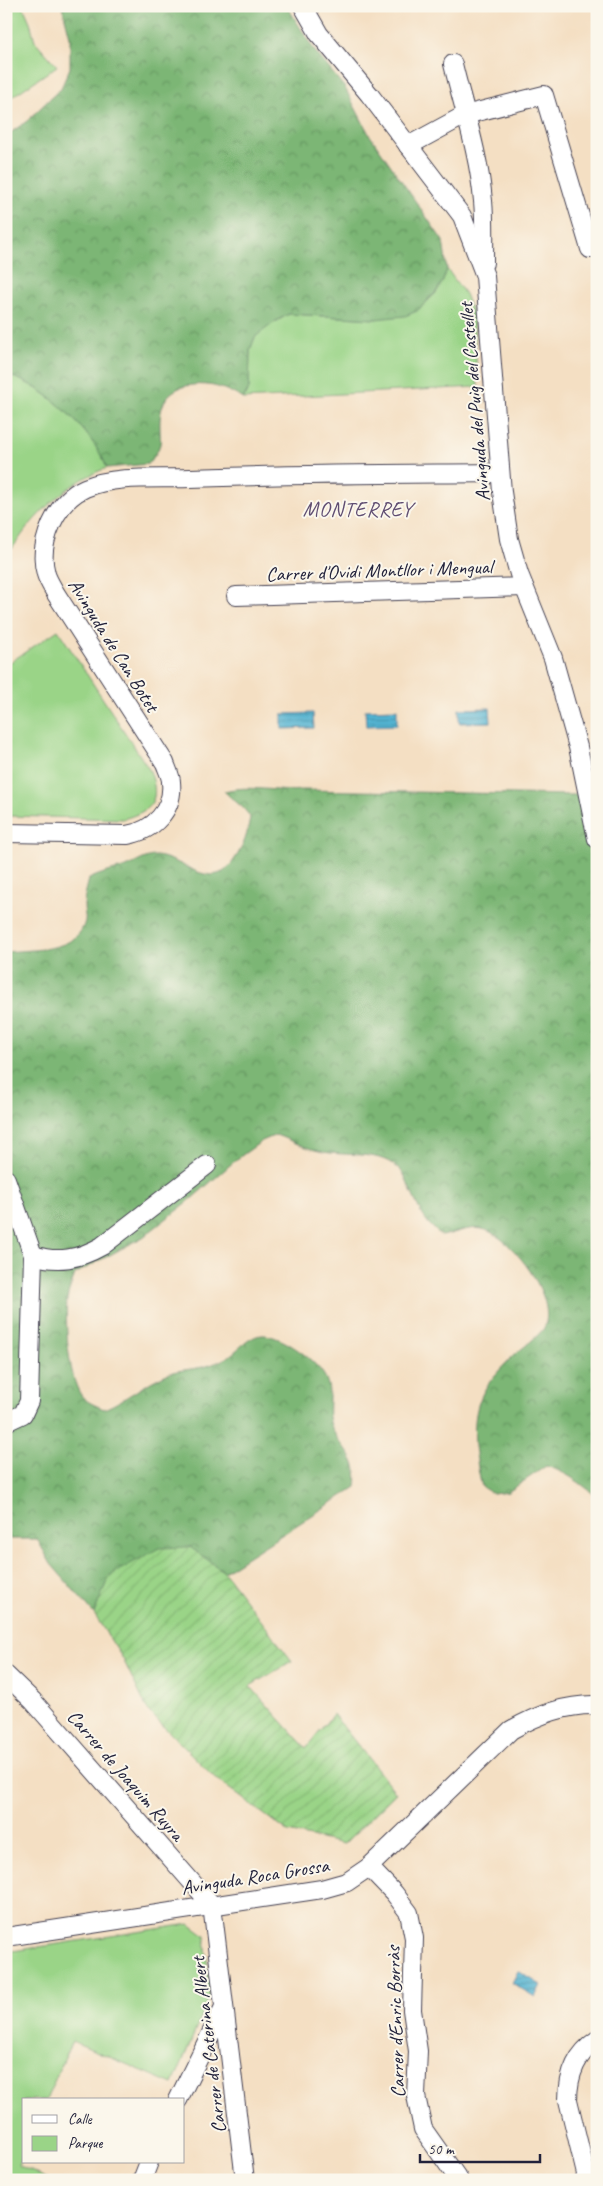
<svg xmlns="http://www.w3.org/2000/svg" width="603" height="2186" font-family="Caveat,sans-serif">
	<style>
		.green { fill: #9ad487; stroke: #5e7b61 }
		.forest { fill: url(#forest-crowns); stroke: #4e6c58 }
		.garden { fill: url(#garden-furrows); stroke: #5e7b61 }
		.water { fill: url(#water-rules); stroke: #3a6a86 }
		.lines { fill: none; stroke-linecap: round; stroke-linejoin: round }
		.minor-casing { stroke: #423e4f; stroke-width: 20 }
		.minor { stroke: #fff; stroke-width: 18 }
		.labels { text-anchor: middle; stroke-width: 4; stroke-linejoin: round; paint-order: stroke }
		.street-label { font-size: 20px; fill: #22223b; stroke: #fbf7ec }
		.neighbourhood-label { font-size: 21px; letter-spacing: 1px; fill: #604e72; stroke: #fbf7ec }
	</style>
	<defs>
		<pattern id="forest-crowns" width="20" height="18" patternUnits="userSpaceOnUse" patternTransform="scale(1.25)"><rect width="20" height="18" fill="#7bb674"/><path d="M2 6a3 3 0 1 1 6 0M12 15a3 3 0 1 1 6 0" fill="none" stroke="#649460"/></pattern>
		<pattern id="garden-furrows" width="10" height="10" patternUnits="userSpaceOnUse" patternTransform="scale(1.25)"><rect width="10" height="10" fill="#9ad487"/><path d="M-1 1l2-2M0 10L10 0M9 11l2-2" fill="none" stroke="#84b675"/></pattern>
		<pattern id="water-rules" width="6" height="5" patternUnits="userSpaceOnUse" patternTransform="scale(1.25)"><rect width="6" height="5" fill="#53b3d1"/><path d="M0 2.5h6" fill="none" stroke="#4491ab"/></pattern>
	</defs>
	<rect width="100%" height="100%" fill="#fbf7ec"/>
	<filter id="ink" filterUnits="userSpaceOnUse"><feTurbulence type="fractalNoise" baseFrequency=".02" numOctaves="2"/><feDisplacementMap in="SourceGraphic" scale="10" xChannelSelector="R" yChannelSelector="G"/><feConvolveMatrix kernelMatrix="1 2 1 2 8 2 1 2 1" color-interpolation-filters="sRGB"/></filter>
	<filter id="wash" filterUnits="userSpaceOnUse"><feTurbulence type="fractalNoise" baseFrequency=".0096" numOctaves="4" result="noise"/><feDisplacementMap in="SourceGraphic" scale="20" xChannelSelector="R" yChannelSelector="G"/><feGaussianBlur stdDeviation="1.12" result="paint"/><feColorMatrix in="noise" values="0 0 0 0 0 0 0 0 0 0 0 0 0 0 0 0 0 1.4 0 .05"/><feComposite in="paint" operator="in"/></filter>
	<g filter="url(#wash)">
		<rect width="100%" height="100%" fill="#f4dfc3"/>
		<g class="green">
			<path d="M6 6H23L30 22 35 41 57 66 6 101Z"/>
			<path d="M447 269 465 294 473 315 478 387 243 399 249 388 250 350 255 337 265 328 289 314 375 319 417 311 436 293 443 281Z"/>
			<path d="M7 375C46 386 92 430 107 468 75 479 48 503 27 528 20 537 14 547 6 556Z"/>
			<path d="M58 630 150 771C161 800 152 811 123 819L6 816V665Z"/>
			<path d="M189 1924 205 1936 210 1996 173 2084 72 2041 46 2100H24V2151L18 2165 50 2180H6V1952Z"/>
		</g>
		<g class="forest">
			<path d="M62 6H287L314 50 345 88 369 134 443 241 447 269 443 281 436 292 417 311 405 316 375 319 289 314 276 321 255 337 250 350 249 388 243 399C226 388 211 383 192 385 166 388 159 405 160 429 160 434 161 439 160 444 158 452 153 458 148 464L107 468C93 432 45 384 6 375V136L27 121 61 88 70 68V37Z"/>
			<path d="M596 783 597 1497C581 1483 566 1472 546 1466L508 1492 493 1494 482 1487C478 1473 477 1460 475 1446 472 1402 483 1386 513 1356 521 1349 539 1336 544 1328 558 1298 513 1240 486 1230 472 1225 456 1233 442 1236 424 1222 419 1209 410 1189 407 1184 406 1176 402 1172 381 1148 347 1158 319 1151 305 1148 290 1140 276 1135L262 1141 237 1159 189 1201 143 1237 75 1274C72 1283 68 1291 67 1300 65 1323 68 1376 81 1395 86 1402 97 1406 104 1409 126 1400 145 1383 167 1374 176 1370 187 1370 197 1368 206 1367 217 1363 226 1358 237 1352 250 1334 264 1335 283 1336 317 1361 325 1377 333 1391 326 1408 330 1422 337 1449 361 1453 356 1487L224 1572 190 1547 109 1576 94 1614 51 1564 37 1539H6V952C31 949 78 953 85 921 86 917 84 911 84 906 84 896 87 888 89 879 101 873 113 871 126 867 135 864 145 856 155 856 183 857 212 895 234 860 244 846 248 833 250 817 243 805 233 801 224 791 250 784 277 793 303 790L572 795 586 793Z"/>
		</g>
		<path class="garden" d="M190 1547 224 1572 292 1661 250 1686 306 1748 333 1714 396 1793 344 1844 288 1832 215 1778 148 1711 123 1659 94 1614 109 1576 159 1548Z"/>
		<g class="water">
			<path d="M490 708 491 722 459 723V709Z"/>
			<path d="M397 709V725L366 726 365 710Z"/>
			<path d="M313 713 314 728 282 729V714Z"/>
			<path d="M518 1971 541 1985 535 1997 512 1983Z"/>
		</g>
	</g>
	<g filter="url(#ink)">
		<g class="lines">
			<defs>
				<g id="minor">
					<path d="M303 6 319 34 369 94 462 216 485 276 502 492 509 539 519 574 553 658 578 747 597 839"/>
					<path d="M453 64C464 110 479 154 483 201 485 221 484 242 484 263"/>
					<path d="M408 146 465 115 544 95 590 249 597 248"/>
					<path d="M236 596 524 587"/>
					<path d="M6 833 127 835C153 831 174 810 171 782 171 776 167 769 165 763L56 594C53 588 48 581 46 574 37 543 56 501 85 488 114 475 159 479 190 478 294 474 397 474 500 473"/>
					<path d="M6 1179 33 1255 29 1401 23 1414 6 1422"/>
					<path d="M33 1255C58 1263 79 1259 102 1246L207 1165"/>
					<path d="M6 1675 33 1701 212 1905"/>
					<path d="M369 1867 394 1893 409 1913 414 1938 412 2010 418 2051 416 2096 423 2129 459 2180"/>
					<path d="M212 1905 245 2180"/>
					<path d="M6 1937 322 1889 347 1882 369 1867 511 1730C537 1715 567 1704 597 1705"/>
					<path d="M178 2100 224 2007"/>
					<path d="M142 2180 149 2162"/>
					<path d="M585 2180 586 2174 568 2100C568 2075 576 2054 597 2040"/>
				</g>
			</defs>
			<use href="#minor" class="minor-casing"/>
			<use href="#minor" class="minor"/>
		</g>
	</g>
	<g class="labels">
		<g class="street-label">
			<text transform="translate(474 402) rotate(-95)" y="7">Avinguda del Puig del Castellet</text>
			<text transform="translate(379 570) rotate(-2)" y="7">Carrer d'Ovidi Montllor i Mengual</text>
			<text transform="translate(114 645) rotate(58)" y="7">Avinguda de Can Botet</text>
			<text transform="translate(126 1775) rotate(49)" y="7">Carrer de Joaquim Ruyra</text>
			<text transform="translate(255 1876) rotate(-9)" y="7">Avinguda Roca Grossa</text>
			<text transform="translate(395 2022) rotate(-92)" y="7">Carrer d'Enric Borràs</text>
			<text transform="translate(208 2045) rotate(-97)" y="7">Carrer de Caterina Albert</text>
		</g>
		<g class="neighbourhood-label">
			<text x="358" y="516">MONTERREY</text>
		</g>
	</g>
	<rect width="603" height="2186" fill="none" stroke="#fbf7ec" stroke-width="25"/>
	<rect x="22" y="2098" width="162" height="65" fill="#fbf7ec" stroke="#a4a2a5"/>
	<rect x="32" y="2115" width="25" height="8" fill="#ffffff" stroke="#a4a2a5"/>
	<text x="68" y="2124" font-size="15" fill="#22223b">Calle</text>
	<rect x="32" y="2136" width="25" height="15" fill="#9ad487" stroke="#a4a2a5"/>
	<text x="68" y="2148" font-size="15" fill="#22223b">Parque</text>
	<path d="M420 2154v8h120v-8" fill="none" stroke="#22223b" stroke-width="2.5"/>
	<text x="428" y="2154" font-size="15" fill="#22223b" stroke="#fbf7ec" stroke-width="4" paint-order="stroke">50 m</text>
</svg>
